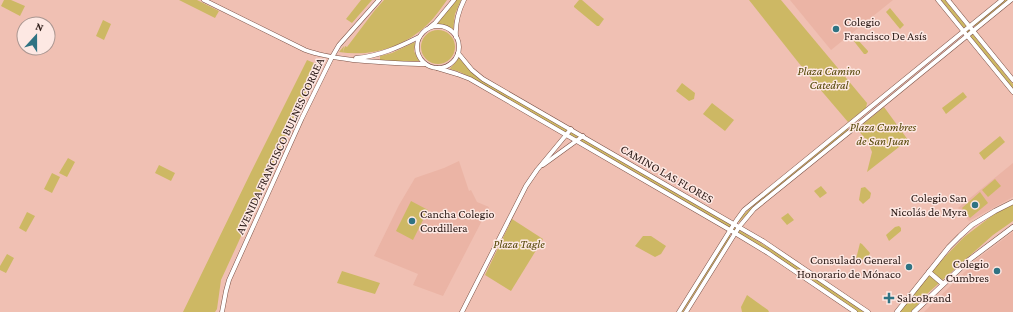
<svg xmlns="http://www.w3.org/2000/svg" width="1013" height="312" font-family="'Crimson Pro',serif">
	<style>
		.built { fill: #ebb4a5 }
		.green { fill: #cdb864 }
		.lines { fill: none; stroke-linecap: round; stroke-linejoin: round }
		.tertiary-casing { stroke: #7b5247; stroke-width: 5 }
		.secondary-casing { stroke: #7b5247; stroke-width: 5.5 }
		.tertiary { stroke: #fff; stroke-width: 4 }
		.secondary { stroke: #fff; stroke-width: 4.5 }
		.poi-dot { fill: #2f7383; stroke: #fde8e3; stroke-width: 1.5 }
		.labels { text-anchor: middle; stroke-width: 3; stroke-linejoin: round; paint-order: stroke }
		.poi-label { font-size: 12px; fill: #2b1a16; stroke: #fde8e3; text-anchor: start }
		.park-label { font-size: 12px; font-style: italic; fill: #524403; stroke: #fde8e3 }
		.street-label { font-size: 12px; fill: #2b1a16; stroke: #fde8e3 }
	</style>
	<rect width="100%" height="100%" fill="#f0c0b3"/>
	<g class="built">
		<path d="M790 0H893L831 50Z"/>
		<path d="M459 161 469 191 471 190 477 202 489 207 443 296 413 285 418 274 374 256 399 205 415 178 444 168Z"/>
		<path d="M1013 163V197L969 221 958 208Z"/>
		<path d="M1013 232V312H924L971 266 973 262Z"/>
	</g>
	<g class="green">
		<path d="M4 0H11L25 6 20 16 1 6Z"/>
		<path d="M179 0H197L219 11 215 18Z"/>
		<path d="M361 0H372L352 23 346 19Z"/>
		<path d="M384 0H447C441 8 435 17 428 24 403 48 371 57 339 52L344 46 343 52 345 46 347 47 375 10Z"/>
		<path d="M456 0H461L455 14 453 30C448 26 444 25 438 24V23Z"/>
		<path d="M579 0H582L604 19 599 26H597L574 7V6Z"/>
		<path d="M749 0H781L867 103 866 108 848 122 813 81Z"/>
		<path d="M941 0H945L1013 84V89Z"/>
		<path d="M1005 0H1009L976 27 974 25Z"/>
		<path d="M890 8 904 25 900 29 886 12Z"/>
		<path d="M103 20 111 24 104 40 96 36Z"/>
		<circle cx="438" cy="47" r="17"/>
		<path d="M854 38 857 39 868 51V52L866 54H864L853 40Z"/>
		<path d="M415 42 414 51 419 61 397 62 380 60V56L392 53Z"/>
		<path d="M460 56 465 65 478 78 729 224 779 254 864 312H857L831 295 776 256 727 226 570 136 481 83 460 72 450 69 451 67 456 62 458 57Z"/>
		<path d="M307 60 319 65 292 121 238 243 221 280 217 309 215 312H183L251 172Z"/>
		<path d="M682 83 695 93 694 99 689 101 676 91Z"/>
		<path d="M963 92 967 97 946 114 942 108Z"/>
		<path d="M712 103 734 120 725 131 703 114Z"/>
		<path d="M884 107 908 140 867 172 872 152 868 142 857 129Z"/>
		<path d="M847 129H848V131L749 212 739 222 738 221 744 214 757 202Z"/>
		<path d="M1000 136 1005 142 984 160 979 153Z"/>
		<path d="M68 158 75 162 67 177 59 173Z"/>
		<path d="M159 165 175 173 171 181 155 173Z"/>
		<path d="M52 173 60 177 52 193 44 189Z"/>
		<path d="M995 179 1001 186 988 197 982 190Z"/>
		<path d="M821 186 827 193 820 198 814 191Z"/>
		<path d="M865 187 871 193 870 198 863 204 859 200 861 188Z"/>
		<path d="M980 192 988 203 970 218 962 208Z"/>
		<path d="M411 201 428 210 413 240 396 231Z"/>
		<path d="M1013 204V221L993 235 928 293 911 312H898L939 263 964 237 997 212Z"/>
		<path d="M27 212 35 216 26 232 19 228Z"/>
		<path d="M788 213 794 220 787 225 781 218Z"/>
		<path d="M512 219 543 239 511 291 485 275Z"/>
		<path d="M899 226 901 228V231L889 241 886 235 895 227Z"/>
		<path d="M729 235 731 236 683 312H681Z"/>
		<path d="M643 236H651L666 246 661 254 655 257 635 246Z"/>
		<path d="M860 243 862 244 870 253 868 257 855 263Z"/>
		<path d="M7 254 14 258 6 273 0 270V266Z"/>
		<path d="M342 271 380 283 375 294 337 283Z"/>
		<path d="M747 295 768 310 769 312H742L741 307Z"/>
	</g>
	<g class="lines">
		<defs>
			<g id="tertiary">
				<path d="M204 0 305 50C321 56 337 58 353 60 377 62 401 64 425 64"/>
				<path d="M938 0 1013 92"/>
				<path d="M948 0 1013 80"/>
				<circle cx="438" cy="47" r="21"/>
				<path d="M430 27 435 23 454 0"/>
				<path d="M456 37C455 23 458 12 464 0"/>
				<path d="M458 53 472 70 483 79 763 241 868 312"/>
				<path d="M356 58C380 56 399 47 419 37"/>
				<path d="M437 68 457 74 470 79 730 230 768 253 855 312"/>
				<path d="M543 165 583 136"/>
				<path d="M222 312 226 291 229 280 302 118 332 57 339 45 379 0"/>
				<path d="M462 312 526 186 537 170 571 129"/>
				<path d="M679 312 736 221 744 210 1002 0"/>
				<path d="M686 312 739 227 754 209 848 133 1011 0"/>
			</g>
			<g id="secondary">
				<path d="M929 272 943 284"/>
				<path d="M897 312 949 247 960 236 972 225 995 211 1013 202"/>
				<path d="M914 312 969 260 1013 227"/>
			</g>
		</defs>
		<use href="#tertiary" class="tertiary-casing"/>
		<use href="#secondary" class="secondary-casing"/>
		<use href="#tertiary" class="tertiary"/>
		<use href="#secondary" class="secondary"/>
	</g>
	<g class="poi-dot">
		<circle cx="836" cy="29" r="4"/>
		<circle cx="975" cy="205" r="4"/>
		<circle cx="412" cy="221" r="4"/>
		<circle cx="909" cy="267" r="4"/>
		<circle cx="997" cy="271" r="4"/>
		<path d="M887 292h4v4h4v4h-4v4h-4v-4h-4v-4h4z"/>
	</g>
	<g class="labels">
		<g class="poi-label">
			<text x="844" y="26">Colegio<tspan x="844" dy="14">Francisco De Asís</tspan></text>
			<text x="967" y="202" text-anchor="end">Colegio San<tspan x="967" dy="14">Nicolás de Myra</tspan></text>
			<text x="420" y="218">Cancha Colegio<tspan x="420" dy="14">Cordillera</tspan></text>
			<text x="901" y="264" text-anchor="end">Consulado General<tspan x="901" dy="14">Honorario de Mónaco</tspan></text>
			<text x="989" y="268" text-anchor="end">Colegio<tspan x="989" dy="14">Cumbres</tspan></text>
			<text x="897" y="302">SalcoBrand</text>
		</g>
		<g class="park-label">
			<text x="829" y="75">Plaza Camino<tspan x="829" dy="14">Catedral</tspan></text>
			<text x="883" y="131">Plaza Cumbres<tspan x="883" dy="14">de San Juan</tspan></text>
			<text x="519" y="248">Plaza Tagle</text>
		</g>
		<g class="street-label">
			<text transform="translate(280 146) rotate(-65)" y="4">AVENIDA FRANCISCO BULNES CORREA</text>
			<text transform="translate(667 174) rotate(30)" y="4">CAMINO LAS FLORES</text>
		</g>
	</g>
	<g transform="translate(36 36) rotate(21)"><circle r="19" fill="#fde8e3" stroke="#a99691"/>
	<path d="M0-3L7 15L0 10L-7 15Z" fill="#2f7383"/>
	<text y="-6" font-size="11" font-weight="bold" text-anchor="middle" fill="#2b1a16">N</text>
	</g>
</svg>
